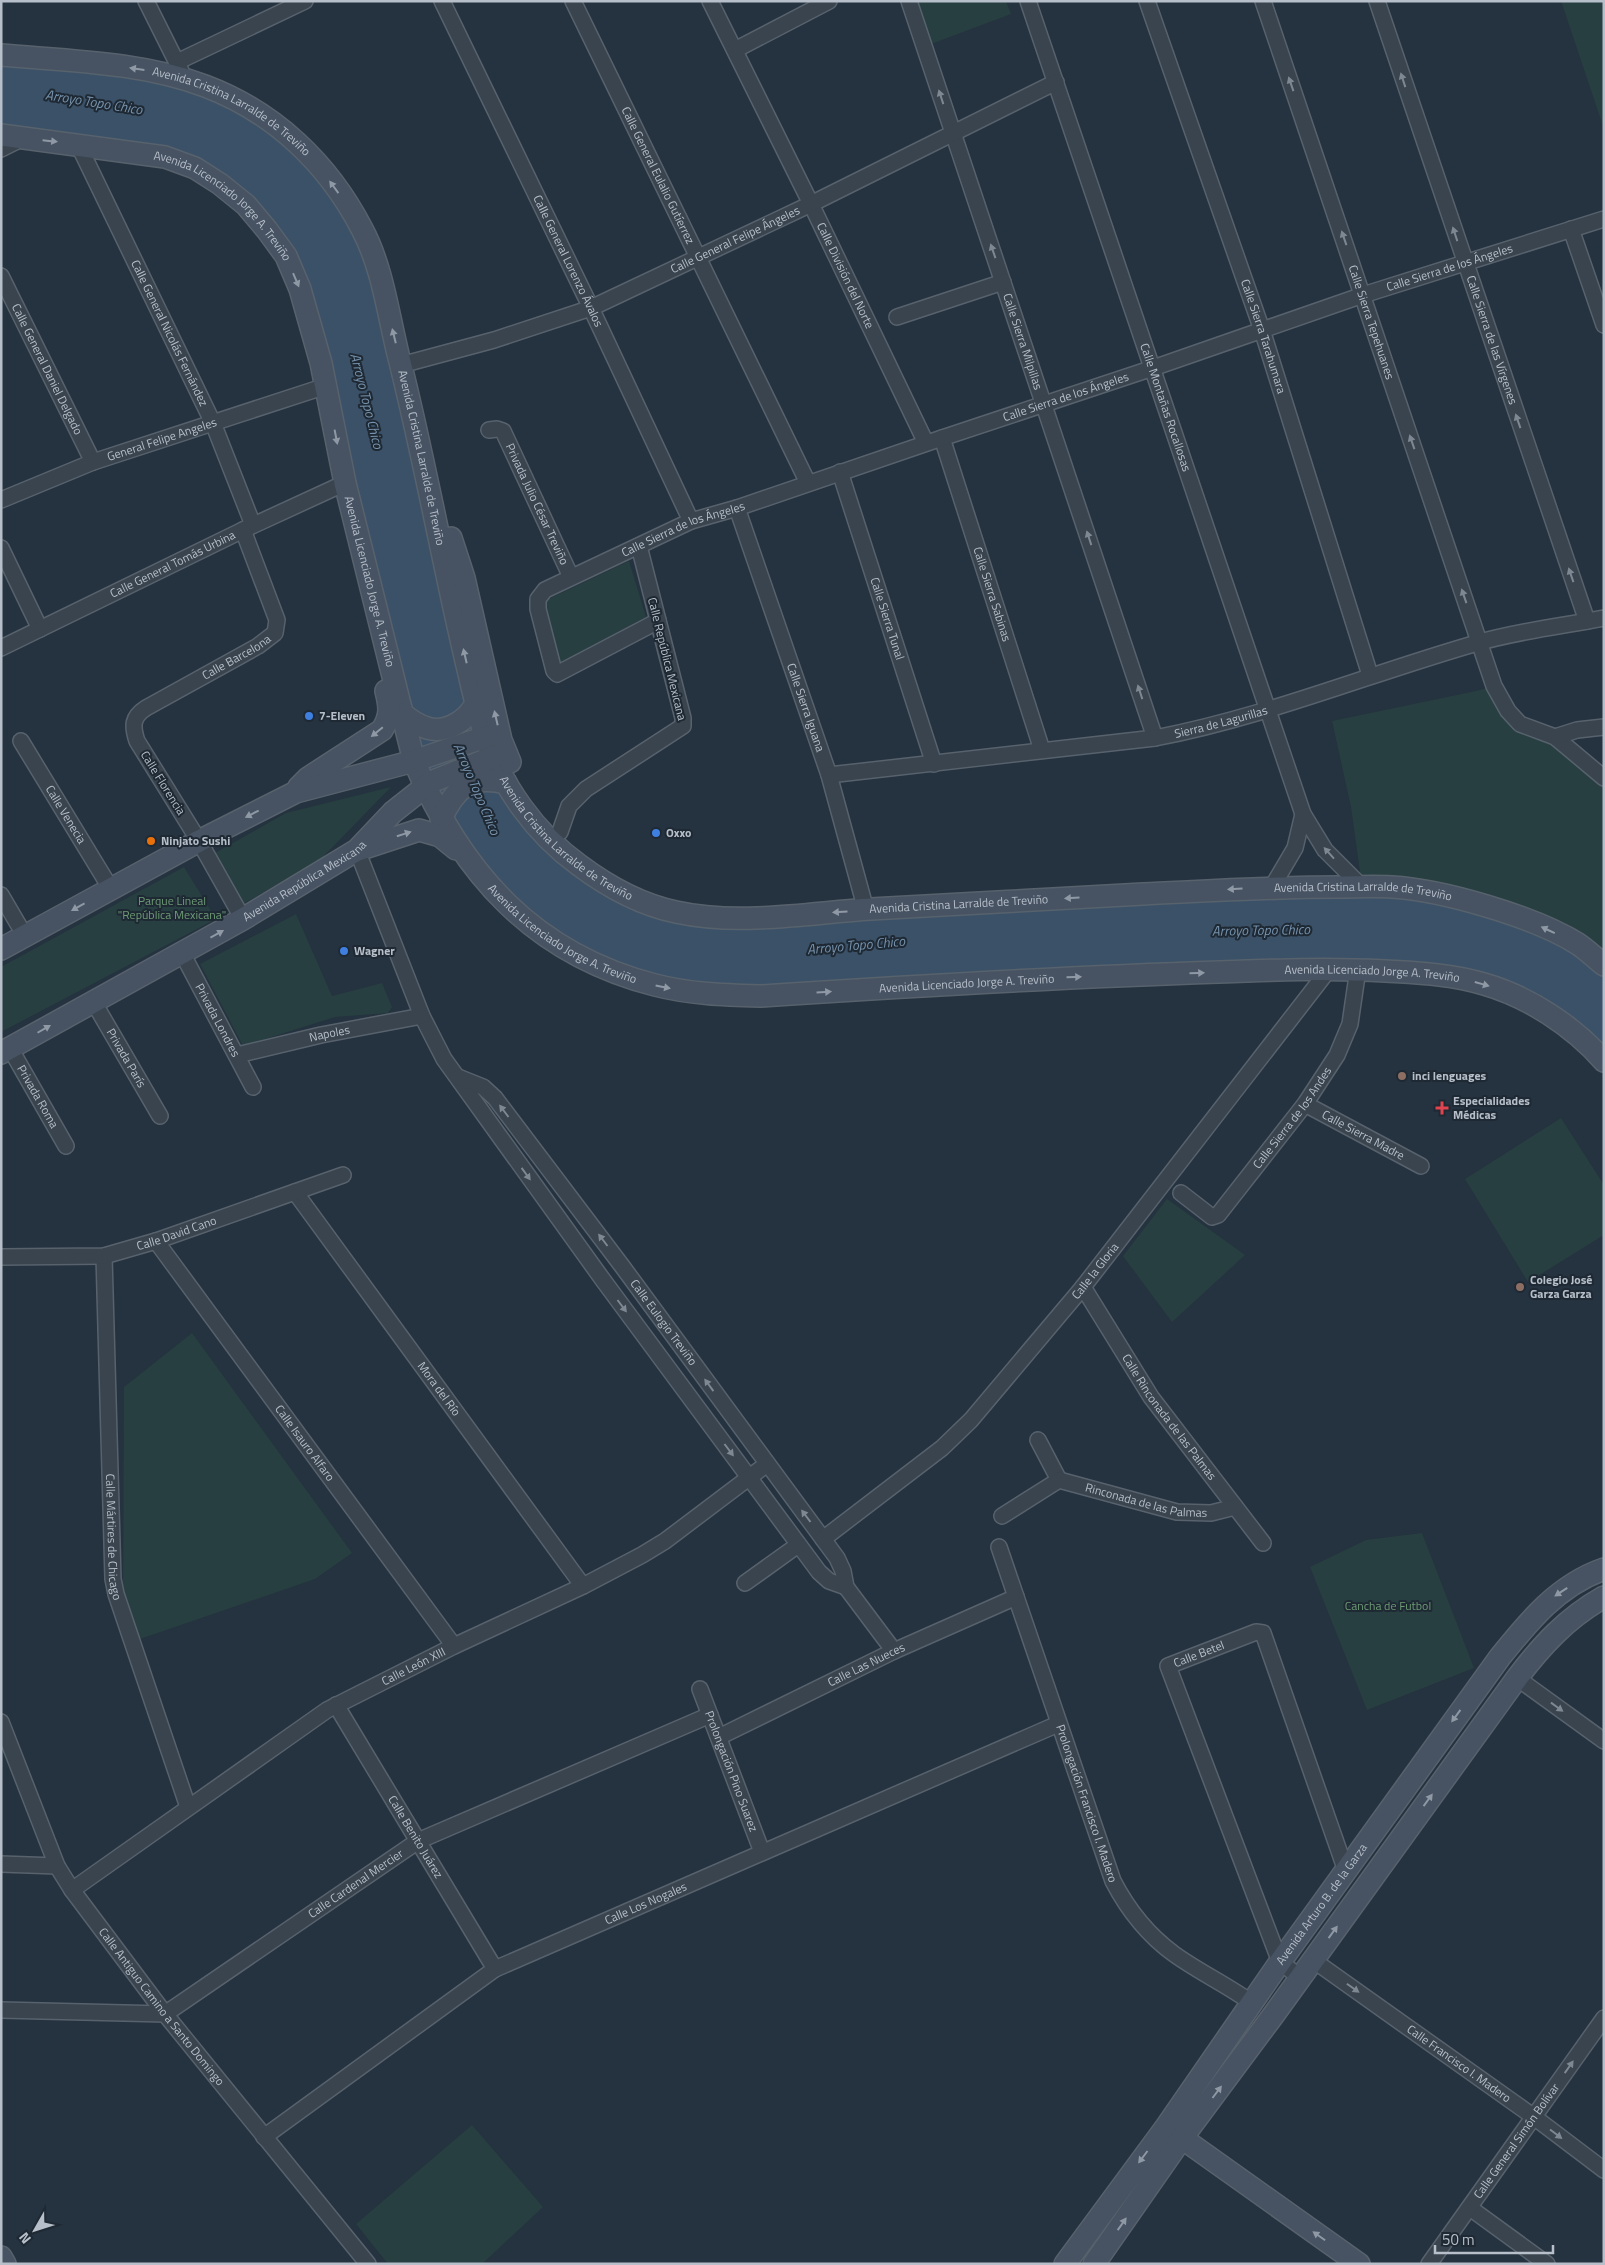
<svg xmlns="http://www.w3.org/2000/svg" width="1605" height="2265" font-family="'Titillium Web',sans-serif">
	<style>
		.green { fill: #273f40 }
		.water { fill: #3b5168 }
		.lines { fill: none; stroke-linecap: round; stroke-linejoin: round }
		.street-casing { stroke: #57626d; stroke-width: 18 }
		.secondary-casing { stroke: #57626d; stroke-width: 24 }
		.street { stroke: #39444f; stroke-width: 15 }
		.secondary { stroke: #475362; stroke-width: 21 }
		.oneway { fill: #8f99a6 }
		.oneway2 { fill: #7e8893 }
		.shop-dot { fill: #3f7fe0; stroke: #1e2934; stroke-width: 2 }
		.food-dot { fill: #e8710a; stroke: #1e2934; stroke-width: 2 }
		.education-dot { fill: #8d6e63; stroke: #1e2934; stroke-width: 2 }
		.health-dot { fill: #e0444e; stroke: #1e2934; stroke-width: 2 }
		.labels { text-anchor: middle; stroke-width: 4; stroke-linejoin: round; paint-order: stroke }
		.street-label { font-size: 12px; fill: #b6bfca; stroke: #1e2934 }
		.poi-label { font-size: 12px; font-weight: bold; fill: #b6bfca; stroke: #1e2934; text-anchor: start }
		.park-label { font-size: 12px; fill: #6d9a74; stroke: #1e2934 }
		.water-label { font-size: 14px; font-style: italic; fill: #7692ac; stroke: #1e2934 }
	</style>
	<rect width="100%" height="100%" fill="#25323f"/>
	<g class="green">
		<path d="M918 1H1006L1011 14 931 44Z"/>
		<path d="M1561 1H1604V129Z"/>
		<path d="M629 561 646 617 557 664 540 603Z"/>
		<path d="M1494 686 1508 711 1555 737 1604 778V966L1362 887 1351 807 1332 721 1476 691Z"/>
		<path d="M391 787 321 859 243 904 215 853 286 813Z"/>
		<path d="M184 867 216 919 1 1032V967Z"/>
		<path d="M296 914 332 996 382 983 392 1007 388 1013 335 1017 243 1046 200 964Z"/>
		<path d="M1561 1118 1604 1185V1235L1528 1282 1465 1179Z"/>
		<path d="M1167 1199 1245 1255 1172 1322 1123 1256Z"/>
		<path d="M192 1333 352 1553 315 1579 140 1639 123 1599 124 1387Z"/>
		<path d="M1422 1533 1474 1668 1367 1710 1310 1567 1366 1540Z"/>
		<path d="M472 2125 543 2207 482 2264H388L356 2224Z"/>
	</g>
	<path class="water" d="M1 55 143 69 278 125 364 232 493 757 556 846 683 914 1394 887 1491 908 1604 965V1061L1561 1022 1450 976 700 992 546 937 441 819 286 256 194 168 1 135Z"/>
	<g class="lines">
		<defs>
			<g id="street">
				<path d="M146 1 181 71"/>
				<path id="s1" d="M442 1 591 308 691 521"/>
				<path id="s2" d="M573 1 808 483"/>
				<path id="s3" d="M710 1 811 204 926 443"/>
				<path id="s4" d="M909 1 1155 738"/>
				<path id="s5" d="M1028 1 1303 814 1325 850 1362 887"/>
				<path id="s6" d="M1147 1 1262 330 1370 675"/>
				<path id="s7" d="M1263 1 1494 686 1508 711 1520 724 1555 737 1604 778"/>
				<path id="s8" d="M1377 1 1587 621"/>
				<path d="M735 50 829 1"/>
				<path d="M177 62 305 1"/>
				<path id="s9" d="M78 144 213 423 253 525"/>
				<path d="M1 149 23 138"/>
				<path d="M1571 229 1604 325"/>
				<path id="s10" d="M1 276 93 462"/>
				<path d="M897 317 1003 282"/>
				<path id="s11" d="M401 365 494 340 591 308 811 204 1056 82"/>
				<path id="s12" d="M489 430 497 429 503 431 571 577"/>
				<path id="s13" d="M942 438 1042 750"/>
				<path id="s14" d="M840 472 934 764"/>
				<path id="s15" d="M1 500 93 462 326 386"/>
				<path id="s16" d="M737 508 829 775 866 910"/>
				<path d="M1 548 40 629"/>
				<path id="s17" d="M658 621 557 674 554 671 538 609V599L545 590 691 521 737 508 942 438 1153 368 1363 295 1604 219"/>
				<path id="s18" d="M1 648 243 530 345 483"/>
				<path d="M1555 737 1577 730 1604 727"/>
				<path id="s19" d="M21 741 111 889"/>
				<path id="s20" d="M829 775 1155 738C1265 717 1369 674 1477 643 1518 631 1562 626 1604 618"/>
				<path d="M560 832 569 806 586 789 683 726V718L639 546"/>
				<path d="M357 850 422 1016 444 1059 603 1280 819 1572 829 1581 846 1587"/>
				<path d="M1272 887 1295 848 1303 814"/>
				<path d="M1 895 25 936"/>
				<path id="s21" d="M243 919 199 841 137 741C132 726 132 717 146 708L258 646 275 633 277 620 243 530"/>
				<path id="s22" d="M182 953 253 1087"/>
				<path id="s23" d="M93 1001 160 1116"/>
				<path id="s24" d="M10 1048 66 1146"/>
				<path id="s25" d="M237 1055 321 1035 422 1016"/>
				<path id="s26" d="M458 1077 483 1087 495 1098 622 1266 837 1558 843 1571 846 1587 894 1651"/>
				<path id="s27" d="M1305 1104 1421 1166"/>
				<path id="s28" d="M295 1192 583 1586"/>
				<path id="s29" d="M1181 1193 1212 1217 1218 1215 1305 1104 1337 1055 1350 1024 1358 969"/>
				<path id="s30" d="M156 1241 454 1646"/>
				<path id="s31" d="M104 1256 113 1579 116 1594 188 1807"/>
				<path id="s32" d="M1 1257 104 1256 156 1241 343 1175"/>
				<path id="s33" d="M1083 1287 1151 1397 1263 1543"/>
				<path d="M1038 1440 1059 1480"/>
				<path id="s34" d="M1059 1480 1177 1512 1211 1513 1235 1507"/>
				<path d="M1002 1516 1059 1480"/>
				<path id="s35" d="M823 1539 942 1448 971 1420 1083 1287 1330 968"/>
				<path id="s36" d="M999 1547 1113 1881C1128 1910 1148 1935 1174 1954 1199 1972 1227 1985 1252 2003"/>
				<path d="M745 1583 798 1545"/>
				<path d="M1517 1678 1604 1741"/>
				<path id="s37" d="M700 1689 762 1852"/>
				<path id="s38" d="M336 1705 495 1969"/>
				<path id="s39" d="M1 1722 57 1866 72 1890 165 2014 368 2264"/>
				<path id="s40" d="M719 1737 894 1651 1016 1597"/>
				<path d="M1 1864 57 1866"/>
				<path id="s41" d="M72 1890 327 1710 454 1646 583 1586 642 1555 665 1541 767 1464"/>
				<path id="s42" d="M1313 1960 1534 2117 1604 2170"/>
				<path id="s43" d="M1301 1978 1280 1962 1168 1666 1256 1632 1263 1633 1346 1871"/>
				<path id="s44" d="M1 2010 165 2014 418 1841 710 1715"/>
				<path id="s45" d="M264 2137 495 1969 1058 1724"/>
				<path d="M1470 2208 1547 2264"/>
				<path id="s46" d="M1429 2264 1604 2018"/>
			</g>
			<g id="secondary">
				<path id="s47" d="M1 55C69 61 141 62 205 86 274 112 328 163 362 229 382 266 388 313 398 354 424 456 442 559 466 661 472 686 477 711 485 735 501 786 536 834 579 865 607 886 642 905 676 912 739 926 808 913 871 909 962 904 1052 899 1143 894 1208 891 1273 887 1338 887 1356 887 1374 886 1392 887 1443 890 1535 917 1578 944 1587 950 1595 958 1604 965"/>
				<path id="s48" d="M1 135 165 157 195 168 220 184 246 205 267 230 286 256 300 289 321 363 345 483 414 761C462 874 534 954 655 985 689 994 726 995 761 996 914 986 1066 977 1219 972 1274 970 1329 968 1385 971 1418 973 1451 974 1484 984 1529 997 1573 1026 1604 1061"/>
				<path d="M451 538 464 578 501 740 510 762"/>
				<path d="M403 714C410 720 418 725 427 728 446 734 468 720 476 703"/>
				<path d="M299 787 308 778 382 730C391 716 390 707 386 691"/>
				<path d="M441 819C455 788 470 774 506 783"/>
				<path d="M358 850 419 830 440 836 456 849"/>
				<path d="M1 949 199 841 296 792 414 761 485 737"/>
				<path id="s49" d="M1 1053 243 919 357 850 393 812 431 782 493 757"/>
				<path d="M1172 2131 1359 2264"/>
				<path d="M1 2257 5 2264"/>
				<path id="s50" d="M1065 2264 1166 2127 1280 1962 1500 1657C1529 1621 1558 1585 1604 1569"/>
				<path d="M1094 2264 1182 2138 1272 2017 1517 1678C1542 1645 1567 1618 1604 1597"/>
			</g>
		</defs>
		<use href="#street" class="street-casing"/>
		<use href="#secondary" class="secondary-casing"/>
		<use href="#street" class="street"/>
		<use href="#secondary" class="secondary"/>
	</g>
	<defs><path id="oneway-solid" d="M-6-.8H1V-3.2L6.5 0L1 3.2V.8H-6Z" transform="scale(1.25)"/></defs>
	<g class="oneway">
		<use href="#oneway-solid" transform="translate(137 69) rotate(-172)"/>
		<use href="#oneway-solid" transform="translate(50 141) rotate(6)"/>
		<use href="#oneway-solid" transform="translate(334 187) rotate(-126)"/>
		<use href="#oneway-solid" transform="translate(296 280) rotate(67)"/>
		<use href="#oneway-solid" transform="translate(394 336) rotate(-104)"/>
		<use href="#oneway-solid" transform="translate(336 437) rotate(79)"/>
		<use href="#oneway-solid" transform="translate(465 656) rotate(-103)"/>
		<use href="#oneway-solid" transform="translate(496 718) rotate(-103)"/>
		<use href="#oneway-solid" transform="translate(377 732) rotate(141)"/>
		<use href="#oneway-solid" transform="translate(252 814) rotate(153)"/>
		<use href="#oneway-solid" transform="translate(404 834) rotate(-17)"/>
		<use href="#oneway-solid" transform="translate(1235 889) rotate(177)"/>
		<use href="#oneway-solid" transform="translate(1072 898) rotate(177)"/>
		<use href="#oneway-solid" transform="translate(78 907) rotate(151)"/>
		<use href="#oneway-solid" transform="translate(840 912) rotate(176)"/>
		<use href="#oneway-solid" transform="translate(1548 930) rotate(-155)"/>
		<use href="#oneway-solid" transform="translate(217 934) rotate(-29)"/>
		<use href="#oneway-solid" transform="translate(1197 973) rotate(-2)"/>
		<use href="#oneway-solid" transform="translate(1074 977) rotate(-2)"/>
		<use href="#oneway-solid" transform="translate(1482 984) rotate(16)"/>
		<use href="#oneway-solid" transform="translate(663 987) rotate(11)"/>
		<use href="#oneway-solid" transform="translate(824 992) rotate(-4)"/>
		<use href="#oneway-solid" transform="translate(44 1029) rotate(-30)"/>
		<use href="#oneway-solid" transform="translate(1561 1592) rotate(147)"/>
		<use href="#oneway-solid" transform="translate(1456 1716) rotate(126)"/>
		<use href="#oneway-solid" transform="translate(1428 1800) rotate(-54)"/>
		<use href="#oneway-solid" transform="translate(1333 1932) rotate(-54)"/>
		<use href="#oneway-solid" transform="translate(1217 2092) rotate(-53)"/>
		<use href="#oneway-solid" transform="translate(1143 2157) rotate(127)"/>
		<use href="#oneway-solid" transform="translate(1122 2224) rotate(-55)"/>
		<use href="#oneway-solid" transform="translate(1319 2236) rotate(-145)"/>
	</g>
	<g class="oneway2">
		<use href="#oneway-solid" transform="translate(1403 80) rotate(-108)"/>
		<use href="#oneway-solid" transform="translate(1291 84) rotate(-109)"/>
		<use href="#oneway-solid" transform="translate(941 97) rotate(-108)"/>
		<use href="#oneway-solid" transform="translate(1455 234) rotate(-108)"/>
		<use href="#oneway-solid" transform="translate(1344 238) rotate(-109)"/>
		<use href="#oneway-solid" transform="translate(993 251) rotate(-109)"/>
		<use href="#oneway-solid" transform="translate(1518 421) rotate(-109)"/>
		<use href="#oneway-solid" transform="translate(1412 442) rotate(-109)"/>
		<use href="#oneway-solid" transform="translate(1089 538) rotate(-108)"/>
		<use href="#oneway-solid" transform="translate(1571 575) rotate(-109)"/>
		<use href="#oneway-solid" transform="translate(1464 596) rotate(-109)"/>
		<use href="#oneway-solid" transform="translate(1140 692) rotate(-108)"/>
		<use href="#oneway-solid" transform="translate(1329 853) rotate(-132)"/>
		<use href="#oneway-solid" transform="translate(504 1111) rotate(-127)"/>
		<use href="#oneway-solid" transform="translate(526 1174) rotate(54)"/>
		<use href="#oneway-solid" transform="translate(603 1240) rotate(-127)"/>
		<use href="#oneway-solid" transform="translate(622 1306) rotate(53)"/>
		<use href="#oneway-solid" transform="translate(709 1385) rotate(-126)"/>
		<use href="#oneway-solid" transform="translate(729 1450) rotate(53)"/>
		<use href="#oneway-solid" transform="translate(806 1516) rotate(-127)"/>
		<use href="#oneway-solid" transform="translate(1557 1707) rotate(36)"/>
		<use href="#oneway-solid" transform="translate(1353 1988) rotate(35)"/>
		<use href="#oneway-solid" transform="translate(1569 2067) rotate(-55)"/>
		<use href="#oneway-solid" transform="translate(1556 2134) rotate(37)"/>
	</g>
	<g class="shop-dot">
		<circle cx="309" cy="716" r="5"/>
		<circle cx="656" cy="833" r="5"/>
		<circle cx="344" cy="951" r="5"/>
	</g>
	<circle class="food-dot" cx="151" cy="841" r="5"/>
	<g class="education-dot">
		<circle cx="1402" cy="1076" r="5"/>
		<circle cx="1520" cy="1287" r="5"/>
	</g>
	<path class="health-dot" d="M1439.5 1100.5h5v5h5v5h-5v5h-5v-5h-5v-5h5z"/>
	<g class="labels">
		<g class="street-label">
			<text dy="4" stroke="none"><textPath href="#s47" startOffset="242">Avenida Cristina Larralde de Treviño</textPath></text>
			<text dy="4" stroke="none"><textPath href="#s2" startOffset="194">Calle General Eulalio Gutíerrez</textPath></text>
			<text dy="4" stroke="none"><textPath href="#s48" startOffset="242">Avenida Licenciado Jorge A. Treviño</textPath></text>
			<text dy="4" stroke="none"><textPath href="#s11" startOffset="358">Calle General Felipe Ángeles</textPath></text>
			<text dy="4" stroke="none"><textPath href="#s1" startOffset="289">Calle General Lorenzo Ávalos</textPath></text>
			<text dy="4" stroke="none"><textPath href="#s17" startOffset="1165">Calle Sierra de los Ángeles</textPath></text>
			<text dy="4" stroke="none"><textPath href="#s3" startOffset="306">Calle División del Norte</textPath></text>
			<text dy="4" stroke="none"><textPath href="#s7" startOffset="339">Calle Sierra Tepehuanes</textPath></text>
			<text dy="4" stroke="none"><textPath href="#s9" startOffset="210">Calle General Nicolás Fernández</textPath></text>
			<text dy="4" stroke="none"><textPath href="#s6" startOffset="355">Calle Sierra Tarahumara</textPath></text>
			<text dy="4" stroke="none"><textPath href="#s8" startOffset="358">Calle Sierra de las Vírgenes</textPath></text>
			<text dy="4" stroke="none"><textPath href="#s4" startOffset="359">Calle Sierra Milpillas</textPath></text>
			<text dy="4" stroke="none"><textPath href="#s10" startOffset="104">Calle General Daniel Delgado</textPath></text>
			<text dy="4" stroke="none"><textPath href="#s17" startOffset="760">Calle Sierra de los Ángeles</textPath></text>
			<text dy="4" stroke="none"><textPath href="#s5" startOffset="429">Calle Montañas Rocallosas</textPath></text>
			<text dy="4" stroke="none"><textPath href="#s15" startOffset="172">General Felipe Angeles</textPath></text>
			<text dy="4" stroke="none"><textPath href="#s47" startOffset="661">Avenida Cristina Larralde de Treviño</textPath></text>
			<text dy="4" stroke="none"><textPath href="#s12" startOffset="95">Privada Julio César Treviño</textPath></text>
			<text dy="4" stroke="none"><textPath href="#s17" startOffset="355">Calle Sierra de los Ángeles</textPath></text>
			<text dy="4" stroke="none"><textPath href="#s18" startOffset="191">Calle General Tomás Urbina</textPath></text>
			<text dy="4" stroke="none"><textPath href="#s48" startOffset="662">Avenida Licenciado Jorge A. Treviño</textPath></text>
			<text dy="4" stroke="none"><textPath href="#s13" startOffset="164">Calle Sierra Sabinas</textPath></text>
			<text dy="4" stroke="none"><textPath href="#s14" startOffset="154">Calle Sierra Tunal</textPath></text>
			<text dy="4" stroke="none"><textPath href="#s21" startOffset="349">Calle Barcelona</textPath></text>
			<text transform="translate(667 659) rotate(76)" y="4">Calle República Mexicana</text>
			<text dy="4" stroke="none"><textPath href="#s16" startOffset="211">Calle Sierra Iguana</textPath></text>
			<text dy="4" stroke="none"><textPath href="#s20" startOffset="396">Sierra de Lagurillas</textPath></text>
			<text transform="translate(163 783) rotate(58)" y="4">Calle Florencia</text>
			<text dy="4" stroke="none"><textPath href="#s19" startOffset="86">Calle Venecia</textPath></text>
			<text dy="4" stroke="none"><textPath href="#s47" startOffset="1081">Avenida Cristina Larralde de Treviño</textPath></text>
			<text dy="4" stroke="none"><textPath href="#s49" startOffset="349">Avenida República Mexicana</textPath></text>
			<text dy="4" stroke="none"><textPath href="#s47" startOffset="1906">Avenida Cristina Larralde de Treviño</textPath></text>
			<text dy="4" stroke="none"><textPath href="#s47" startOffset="1501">Avenida Cristina Larralde de Treviño</textPath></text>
			<text dy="4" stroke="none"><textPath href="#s48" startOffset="1082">Avenida Licenciado Jorge A. Treviño</textPath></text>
			<text dy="4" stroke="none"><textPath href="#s48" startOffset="1908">Avenida Licenciado Jorge A. Treviño</textPath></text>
			<text dy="4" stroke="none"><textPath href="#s48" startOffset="1502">Avenida Licenciado Jorge A. Treviño</textPath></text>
			<text dy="4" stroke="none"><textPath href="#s22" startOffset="76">Privada Londres</textPath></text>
			<text dy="4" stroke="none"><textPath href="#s25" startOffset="95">Napoles</textPath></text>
			<text dy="4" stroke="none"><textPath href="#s23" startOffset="66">Privada París</textPath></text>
			<text dy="4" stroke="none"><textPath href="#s24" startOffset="56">Privada Roma</textPath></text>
			<text dy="4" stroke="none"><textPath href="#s29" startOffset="168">Calle Sierra de los Andes</textPath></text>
			<text dy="4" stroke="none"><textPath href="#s27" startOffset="66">Calle Sierra Madre</textPath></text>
			<text dy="4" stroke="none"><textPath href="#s32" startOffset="179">Calle David Cano</textPath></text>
			<text dy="4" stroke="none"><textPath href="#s35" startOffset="384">Calle la Gloria</textPath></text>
			<text dy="4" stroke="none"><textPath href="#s26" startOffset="324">Calle Eulogio Treviño</textPath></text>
			<text dy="4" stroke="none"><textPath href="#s28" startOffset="244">Mora del Río</textPath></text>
			<text dy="4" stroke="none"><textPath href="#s33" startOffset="156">Calle Rinconada de las Palmas</textPath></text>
			<text dy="4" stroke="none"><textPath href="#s30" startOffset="251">Calle Isauro Alfaro</textPath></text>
			<text dy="4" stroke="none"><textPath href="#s34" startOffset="90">Rinconada de las Palmas</textPath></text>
			<text dy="4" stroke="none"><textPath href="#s31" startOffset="281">Calle Mártires de Chicago</textPath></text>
			<text dy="4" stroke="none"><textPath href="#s43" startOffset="376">Calle Betel</textPath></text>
			<text dy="4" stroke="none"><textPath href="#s40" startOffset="164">Calle Las Nueces</textPath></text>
			<text dy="4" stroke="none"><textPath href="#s41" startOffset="409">Calle León XIII</textPath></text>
			<text dy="4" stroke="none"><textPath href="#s37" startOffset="88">Prolongación Pino Suarez</textPath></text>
			<text dy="4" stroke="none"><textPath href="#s36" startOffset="271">Prolongación Francisco I. Madero</textPath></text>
			<text dy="4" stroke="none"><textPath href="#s38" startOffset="154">Calle Benito Juárez</textPath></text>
			<text dy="4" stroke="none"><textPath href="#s44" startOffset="395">Calle Cardenal Mercier</textPath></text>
			<text dy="4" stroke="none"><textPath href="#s45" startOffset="450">Calle Los Nogales</textPath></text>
			<text dy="4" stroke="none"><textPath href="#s50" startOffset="442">Avenida Arturo B. de la Garza</textPath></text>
			<text dy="4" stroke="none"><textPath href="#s39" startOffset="330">Calle Antiguo Camino a Santo Domingo</textPath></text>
			<text dy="4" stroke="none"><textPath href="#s42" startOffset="179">Calle Francisco I. Madero</textPath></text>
			<text dy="4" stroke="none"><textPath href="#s46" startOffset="151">Calle General Simón Bolívar</textPath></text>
		</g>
		<g class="poi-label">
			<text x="319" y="720">7-Eleven</text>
			<text x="666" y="837">Oxxo</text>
			<text x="161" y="845">Ninjato Sushi</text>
			<text x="354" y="955">Wagner</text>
			<text x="1412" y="1080">inci lenguages</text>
			<text x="1453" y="1105">Especialidades<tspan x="1453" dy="14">Médicas</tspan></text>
			<text x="1530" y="1284">Colegio José<tspan x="1530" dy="14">Garza Garza</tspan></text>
		</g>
		<g class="park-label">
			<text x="172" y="905">Parque Lineal<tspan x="172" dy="14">"República Mexicana"</tspan></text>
			<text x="1388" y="1610">Cancha de Futbol</text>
		</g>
		<g class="water-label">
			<text transform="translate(94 102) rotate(9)" y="5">Arroyo Topo Chico</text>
			<text transform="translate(367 401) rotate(76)" y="5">Arroyo Topo Chico</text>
			<text transform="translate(477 789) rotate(67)" y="5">Arroyo Topo Chico</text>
			<text transform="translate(1261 930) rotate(-1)" y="5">Arroyo Topo Chico</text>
			<text transform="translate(856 945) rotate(-5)" y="5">Arroyo Topo Chico</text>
		</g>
	</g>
	<rect width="1605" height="2265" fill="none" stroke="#b6bfca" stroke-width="5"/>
	<g transform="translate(35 2230) rotate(231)" stroke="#1e2934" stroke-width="4" paint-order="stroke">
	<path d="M0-4L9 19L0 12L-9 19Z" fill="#b6bfca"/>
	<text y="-8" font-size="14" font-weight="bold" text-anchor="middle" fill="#b6bfca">N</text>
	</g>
	<path d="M1435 2245v8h118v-8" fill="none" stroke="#b6bfca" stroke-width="2.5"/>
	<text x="1442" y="2245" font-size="15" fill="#b6bfca" stroke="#1e2934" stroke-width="4" paint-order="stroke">50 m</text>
</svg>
